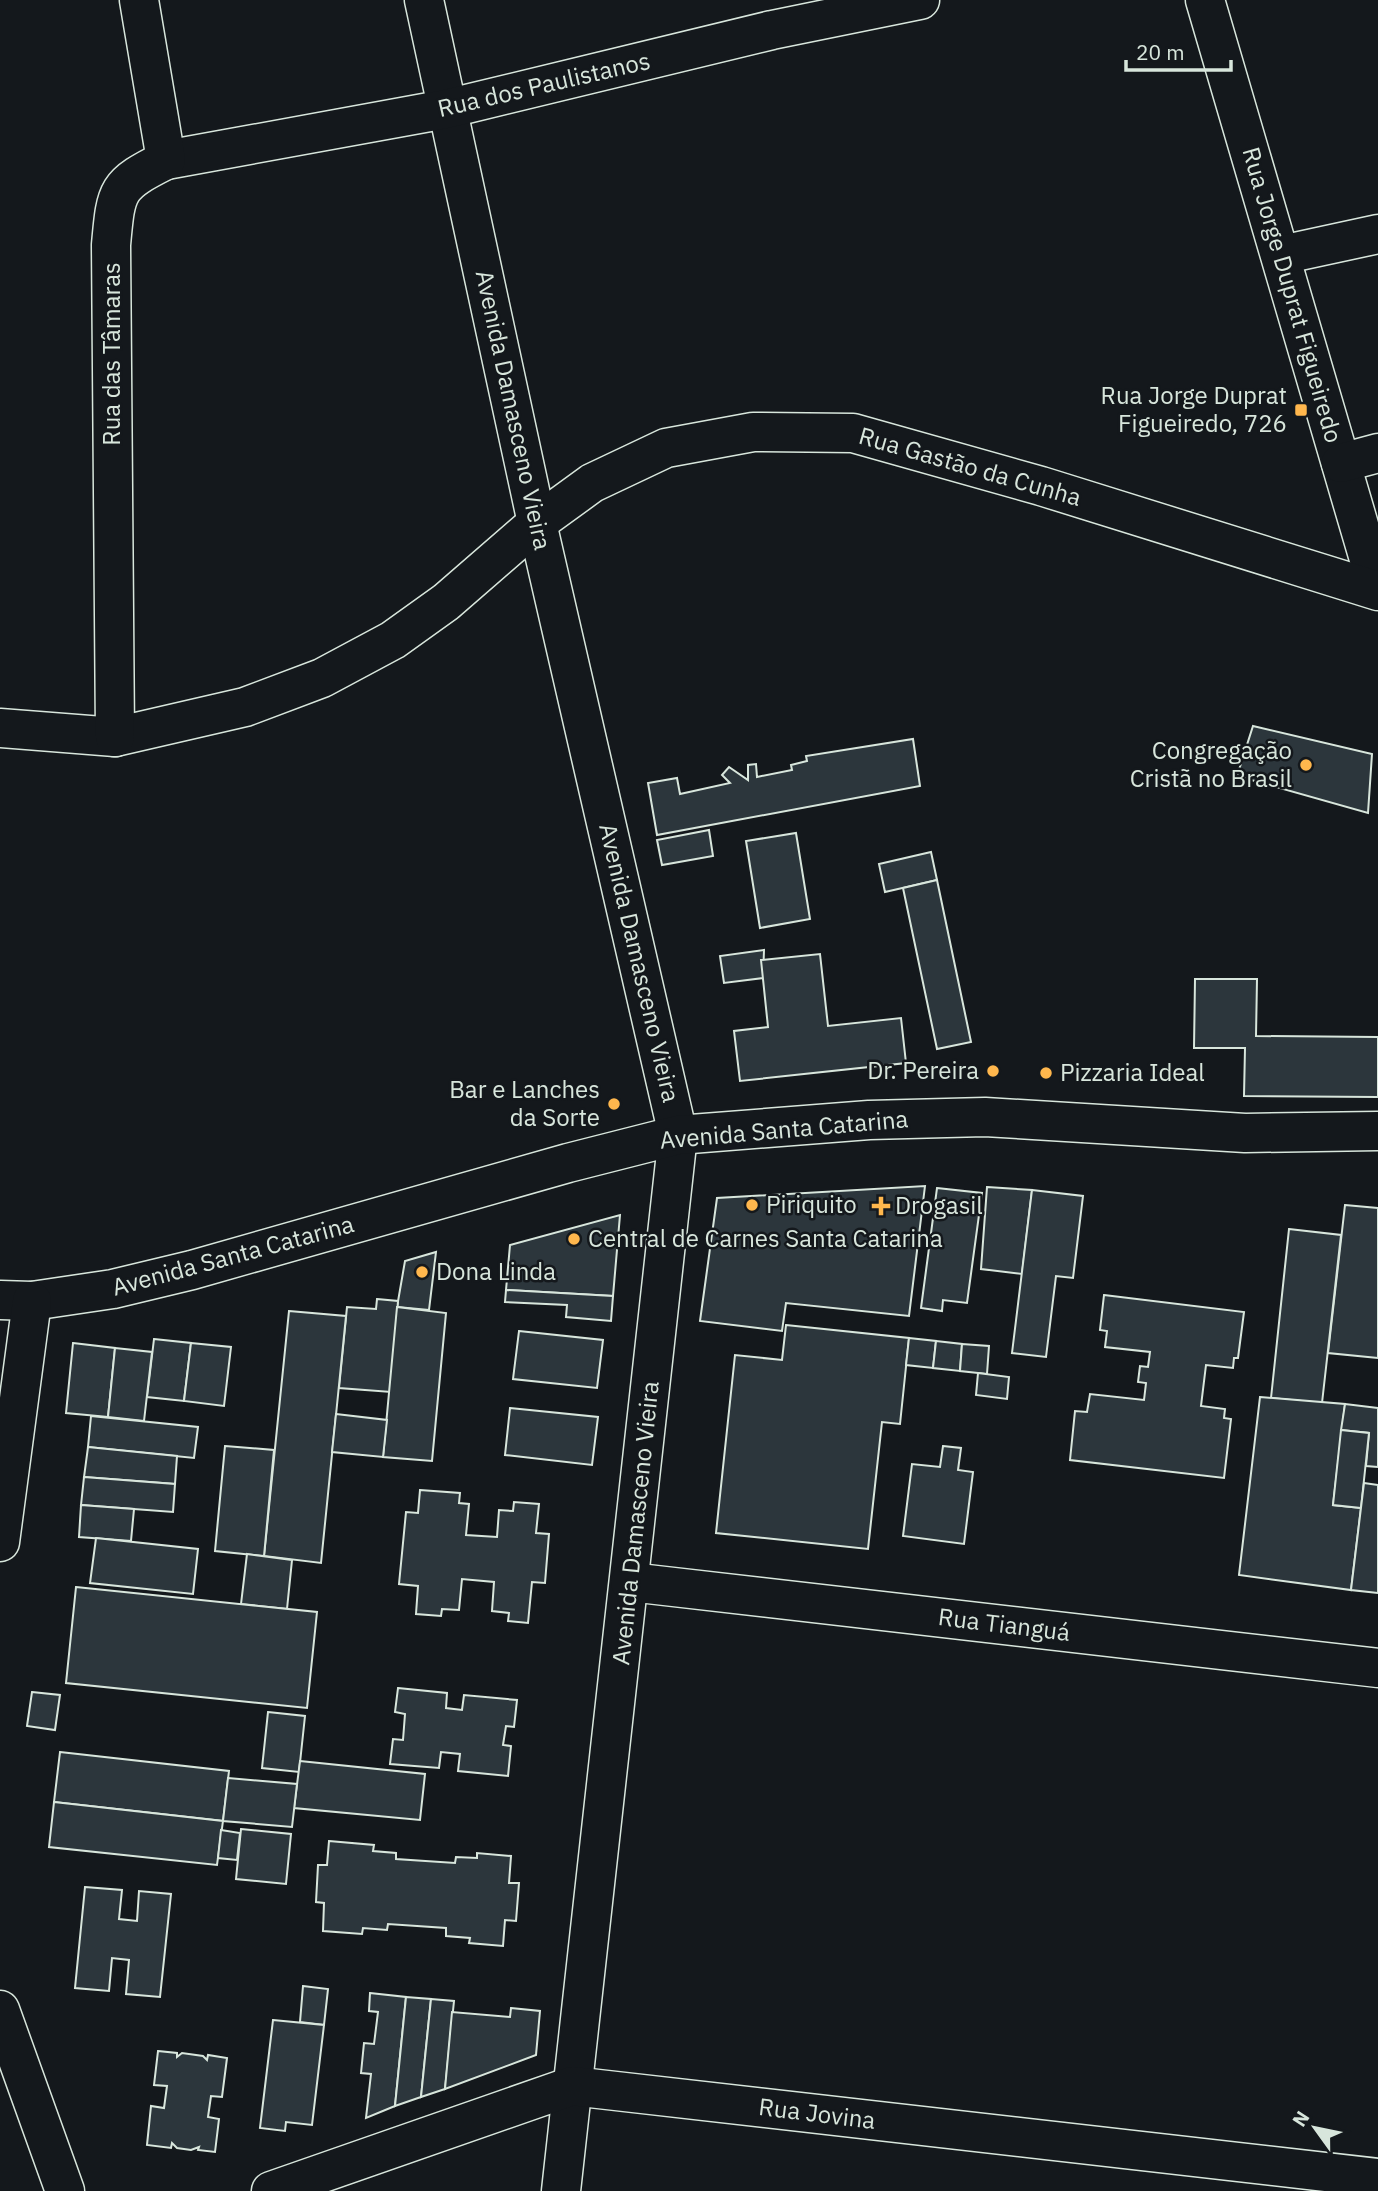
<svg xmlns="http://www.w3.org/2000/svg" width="1378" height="2191" font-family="'IBM Plex Sans',sans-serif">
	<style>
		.building { fill: #2c363c; stroke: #d8e6dc; stroke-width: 2 }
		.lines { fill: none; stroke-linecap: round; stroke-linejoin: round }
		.minor-casing { stroke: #d8e6dc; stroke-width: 41 }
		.minor { stroke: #14181c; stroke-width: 38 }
		.poi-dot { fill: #ffb74d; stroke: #14181c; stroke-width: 2.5 }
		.labels { text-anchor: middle; stroke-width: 5; stroke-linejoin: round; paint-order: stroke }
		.street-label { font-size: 24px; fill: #d8e6dc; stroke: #14181c }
		.poi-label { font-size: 24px; fill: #d8e6dc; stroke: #14181c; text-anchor: start }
	</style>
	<rect width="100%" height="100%" fill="#14181c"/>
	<g class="building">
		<path d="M1253 726 1372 754 1368 813 1237 776Z"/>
		<path d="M913 739 920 786 657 835 648 783 677 778 680 794 730 783 722 775 729 767 748 780V765L756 764 757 777 792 770 791 765 807 761 806 756Z"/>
		<path d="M709 830 713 856 662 865 657 840Z"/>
		<path d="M796 833 810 919 760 928 746 841Z"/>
		<path d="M931 852 937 880 885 892 879 864Z"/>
		<path d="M937 880 971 1042 937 1049 903 888Z"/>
		<path d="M764 950 763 978 724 983 720 956Z"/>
		<path d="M820 954 828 1026 901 1018 906 1063 740 1081 734 1031 768 1027 761 960Z"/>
		<path d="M1195 979H1257L1256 1036 1378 1037V1097L1244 1096 1245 1048H1194Z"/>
		<path d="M925 1186 909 1316 786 1303 782 1331 700 1321 717 1198Z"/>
		<path d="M987 1187 1032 1190 1022 1274 981 1269Z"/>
		<path d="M937 1188 982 1193 967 1303 943 1300 942 1311 921 1308Z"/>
		<path d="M1032 1190 1083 1196 1073 1278 1056 1276 1046 1357 1012 1353Z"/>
		<path d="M1345 1205 1378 1208V1358L1328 1353Z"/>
		<path d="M620 1215 613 1296 506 1290 510 1245Z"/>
		<path d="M1289 1229 1341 1235 1322 1403 1271 1398Z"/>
		<path d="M436 1252 429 1310 397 1307 405 1261Z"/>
		<path d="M506 1290 613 1296 611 1321 566 1317 567 1305 505 1302Z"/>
		<path d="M1104 1295 1244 1312 1238 1358H1234L1233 1368 1206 1365 1201 1406 1225 1409 1224 1418 1231 1419 1224 1478 1070 1460 1075 1411 1087 1412 1090 1394 1144 1400 1146 1383 1138 1382 1140 1366 1148 1367 1150 1352 1105 1347 1107 1331 1100 1330Z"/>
		<path d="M377 1299 398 1301 391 1392 339 1388 347 1307 376 1309Z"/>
		<path d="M397 1307 446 1313 432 1461 383 1457Z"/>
		<path d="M289 1311 346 1316 321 1563 264 1556Z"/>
		<path d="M786 1325 909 1338 900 1424 882 1422 868 1549 716 1533 735 1355 782 1360Z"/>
		<path d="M519 1331 603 1340 597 1388 513 1379Z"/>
		<path d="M909 1338 936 1341 933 1368 906 1365Z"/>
		<path d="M154 1339 191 1343 184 1401 147 1397Z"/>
		<path d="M936 1341 962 1344 960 1371 933 1368Z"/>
		<path d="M73 1343 115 1348 108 1417 66 1413Z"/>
		<path d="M191 1343 231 1347 224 1406 184 1401Z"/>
		<path d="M962 1344 989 1346 987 1374 960 1371Z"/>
		<path d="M115 1348 152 1352 144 1421 108 1417Z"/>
		<path d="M978 1373 1009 1377 1007 1399 976 1395Z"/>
		<path d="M1260 1397 1345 1404 1333 1505 1361 1508 1351 1590 1239 1575Z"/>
		<path d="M1345 1404 1378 1408V1467L1366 1466 1369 1433 1341 1430Z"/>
		<path d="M510 1408 598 1417 592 1465 505 1455Z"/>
		<path d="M336 1414 387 1420 383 1457 332 1452Z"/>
		<path d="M91 1416 198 1427 194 1458 88 1447Z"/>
		<path d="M1341 1430 1369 1433 1361 1508 1333 1505Z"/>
		<path d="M225 1446 274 1450 264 1556 215 1551Z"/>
		<path d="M943 1446 961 1448 958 1470 973 1472 964 1544 903 1536 912 1464 940 1467Z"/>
		<path d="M88 1447 177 1456 175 1484 84 1477Z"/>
		<path d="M84 1477 175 1484 173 1512 81 1505Z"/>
		<path d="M1364 1483 1378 1485V1593L1351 1590Z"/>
		<path d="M420 1490 460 1493 459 1503 469 1504 466 1535 497 1537 499 1510 513 1511 514 1502 539 1504 536 1533 549 1534 545 1583 532 1582 528 1623 508 1621 509 1613 492 1611 494 1582 462 1579 459 1610 442 1609 441 1616 416 1614 418 1586 399 1584 406 1512 418 1513Z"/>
		<path d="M81 1505 134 1509 131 1541 79 1537Z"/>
		<path d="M96 1538 198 1549 193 1594 90 1583Z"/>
		<path d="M247 1554 292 1560 287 1609 241 1604Z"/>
		<path d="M76 1587 317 1612 307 1708 66 1683Z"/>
		<path d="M398 1688 447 1693 446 1708 462 1710 464 1695 517 1700 514 1727 506 1726 503 1745 511 1746 508 1776 458 1771 460 1754 441 1752 439 1768 390 1764 393 1739 403 1740 405 1714 395 1712Z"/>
		<path d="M32 1692 60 1695 55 1730 27 1726Z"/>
		<path d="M268 1712 305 1716 299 1772 262 1768Z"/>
		<path d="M60 1752 229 1771 223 1821 54 1802Z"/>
		<path d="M300 1761 425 1774 420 1820 294 1808Z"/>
		<path d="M228 1778 297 1784 292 1827 223 1821Z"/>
		<path d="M54 1802 223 1821 217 1865 49 1847Z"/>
		<path d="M241 1829 291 1834 286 1884 236 1879Z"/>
		<path d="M221 1830 240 1833 237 1860 218 1858Z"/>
		<path d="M329 1841 374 1845 373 1851 396 1853V1859L455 1863 456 1857 477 1858V1853L511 1856 509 1883H519L516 1921 505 1920 503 1946 469 1943 470 1938 446 1936V1928L388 1924 387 1930 363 1928 362 1934 323 1931 324 1903 316 1902 318 1865H327Z"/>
		<path d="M85 1887 122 1890 119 1919 137 1921 139 1891 171 1894 160 1997 126 1994 129 1960 112 1958 109 1991 75 1988Z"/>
		<path d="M303 1986 328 1989 324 2025 300 2022Z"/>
		<path d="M370 1993 406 1997 395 2106 366 2118 371 2074 361 2073 364 2043 374 2044 378 2012 369 2011Z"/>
		<path d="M406 1997 431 1999 421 2097 395 2106Z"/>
		<path d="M431 1999 454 2001 445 2089 421 2097Z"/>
		<path d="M511 2008 540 2011 536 2055 445 2089 452 2012 510 2017Z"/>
		<path d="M273 2020 324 2025 312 2125 286 2122 285 2131 260 2128Z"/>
		<path d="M158 2051 177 2053V2057L182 2053 203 2056 207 2060 208 2055 227 2058 222 2097 211 2096 208 2117 219 2119 215 2152 198 2150 199 2147 191 2150 177 2148 172 2143 171 2148 147 2145 151 2106 164 2108 167 2086 154 2085Z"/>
	</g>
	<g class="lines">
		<defs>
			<g id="minor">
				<path d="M424 0 537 523 678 1135 561 2191"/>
				<path d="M1205 0 1378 590"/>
				<path d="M166 160 446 109 772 30 920 0"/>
				<path d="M1281 255 1378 234"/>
				<path d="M1341 463 1378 453"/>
				<path d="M0 728 115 737 245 707 322 678 393 640 446 602 537 523 592 483 666 448 753 432 853 433 1041 486 1378 591"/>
				<path d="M115 737 111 245C116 189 116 185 166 160L139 0"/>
				<path d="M0 1300 32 1301 113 1289 192 1270 568 1163 678 1135 869 1120 985 1117 1245 1133 1378 1131"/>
				<path d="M0 1542 32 1301"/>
				<path d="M630 1582 1378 1668"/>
				<path d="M0 2010 65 2191"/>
				<path d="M271 2191 572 2086 1378 2178"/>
			</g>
		</defs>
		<use href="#minor" class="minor-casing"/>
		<use href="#minor" class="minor"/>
	</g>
	<g class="poi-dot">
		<rect x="1294" y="403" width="14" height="14" rx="3.5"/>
		<circle cx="1306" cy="765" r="7"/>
		<circle cx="993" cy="1071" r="7"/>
		<circle cx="1046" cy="1073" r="7"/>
		<circle cx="614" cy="1104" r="7"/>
		<circle cx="752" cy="1205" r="7"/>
		<path d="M877.5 1195.5h7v7h7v7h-7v7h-7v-7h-7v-7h7z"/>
		<circle cx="574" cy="1239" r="7"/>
		<circle cx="422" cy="1272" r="7"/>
	</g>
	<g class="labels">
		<g class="street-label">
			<text transform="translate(544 85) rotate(-13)" y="8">Rua dos Paulistanos</text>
			<text transform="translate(1292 295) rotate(74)" y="8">Rua Jorge Duprat Figueiredo</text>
			<text transform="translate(112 354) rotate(-90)" y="8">Rua das Tâmaras</text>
			<text transform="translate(513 410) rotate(78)" y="8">Avenida Damasceno Vieira</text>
			<text transform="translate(970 467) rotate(16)" y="8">Rua Gastão da Cunha</text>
			<text transform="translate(639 963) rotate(77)" y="8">Avenida Damasceno Vieira</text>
			<text transform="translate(784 1130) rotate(-5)" y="8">Avenida Santa Catarina</text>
			<text transform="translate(233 1256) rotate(-15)" y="8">Avenida Santa Catarina</text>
			<text transform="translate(636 1523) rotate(-84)" y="8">Avenida Damasceno Vieira</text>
			<text transform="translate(1004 1625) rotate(7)" y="8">Rua Tianguá</text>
			<text transform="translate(817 2114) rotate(7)" y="8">Rua Jovina</text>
		</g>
		<g class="poi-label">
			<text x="1287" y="404" text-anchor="end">Rua Jorge Duprat<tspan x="1287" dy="28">Figueiredo, 726</tspan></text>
			<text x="1292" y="759" text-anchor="end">Congregação<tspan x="1292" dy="28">Cristã no Brasil</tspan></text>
			<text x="979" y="1079" text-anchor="end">Dr. Pereira</text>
			<text x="1060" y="1081">Pizzaria Ideal</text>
			<text x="600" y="1098" text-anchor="end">Bar e Lanches<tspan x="600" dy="28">da Sorte</tspan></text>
			<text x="766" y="1213">Piriquito</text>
			<text x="895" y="1214">Drogasil</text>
			<text x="588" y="1247">Central de Carnes Santa Catarina</text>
			<text x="436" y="1280">Dona Linda</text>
		</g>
	</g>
	<g transform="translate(1315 2128) rotate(303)" stroke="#14181c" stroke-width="5" paint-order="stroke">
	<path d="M0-5L12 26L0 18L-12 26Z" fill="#d8e6dc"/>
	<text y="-10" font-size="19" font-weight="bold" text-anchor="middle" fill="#d8e6dc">N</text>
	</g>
	<path d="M1126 60v10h105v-10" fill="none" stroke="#d8e6dc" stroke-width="3.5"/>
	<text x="1136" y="60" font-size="21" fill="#d8e6dc" stroke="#14181c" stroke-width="5" paint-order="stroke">20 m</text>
</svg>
